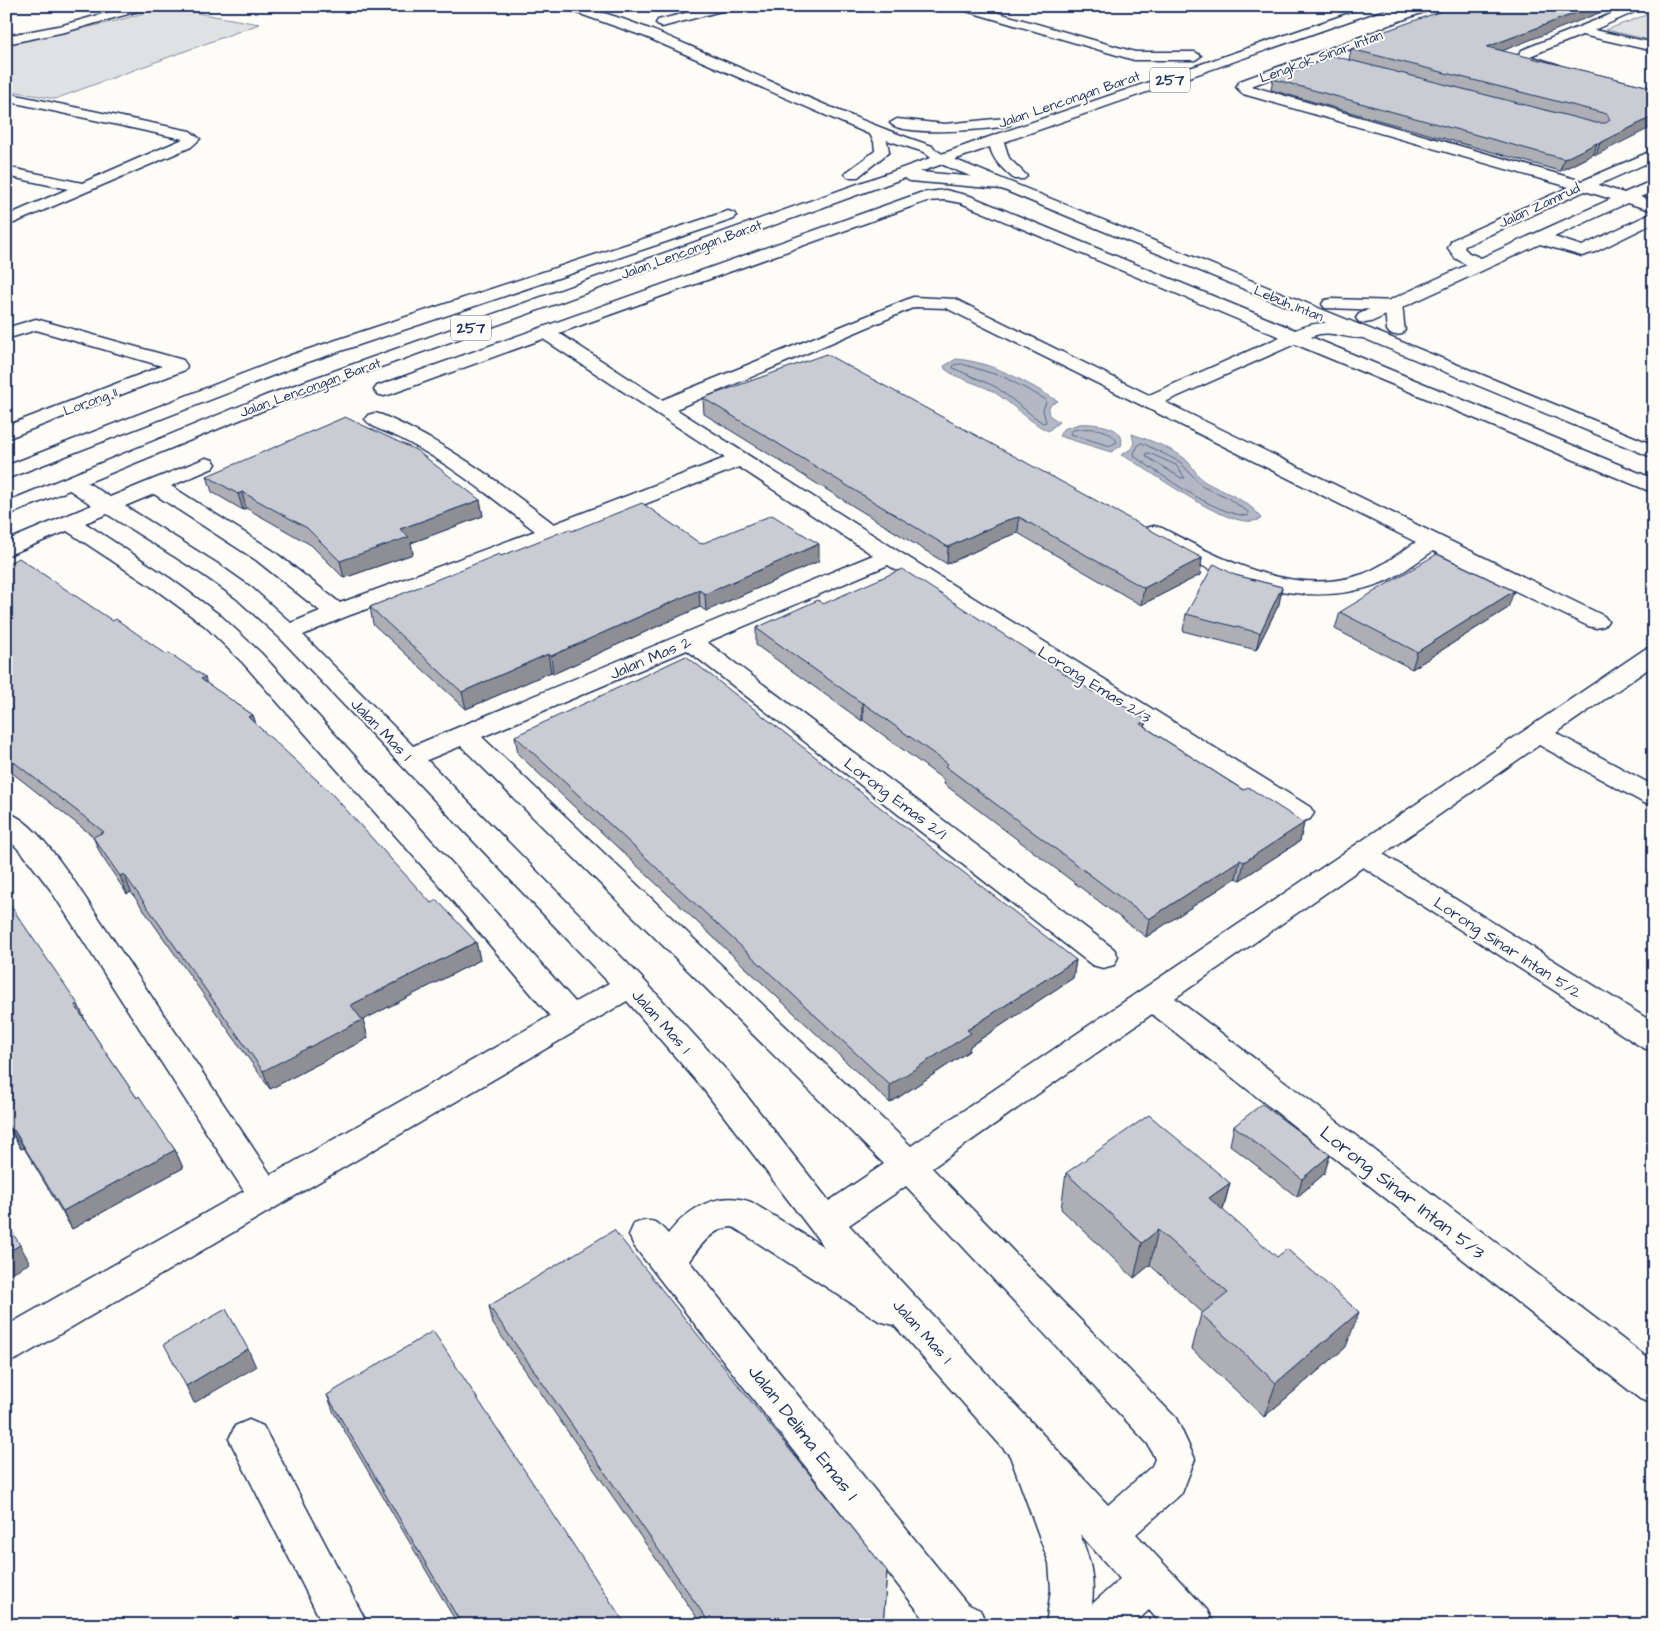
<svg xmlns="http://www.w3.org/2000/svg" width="1660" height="1631" font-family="'Architects Daughter',sans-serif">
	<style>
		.green { fill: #e0e1e3; stroke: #7e88a0 }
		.water { fill: #b3b8c5; stroke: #76819c }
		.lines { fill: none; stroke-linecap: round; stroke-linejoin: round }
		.shore { stroke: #586687; stroke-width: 1 }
		.street-casing { stroke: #1b2f5e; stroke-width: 3 }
		.secondary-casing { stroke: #1b2f5e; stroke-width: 3 }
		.highway-casing { stroke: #1b2f5e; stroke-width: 3 }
		.street { fill: #fdfcf7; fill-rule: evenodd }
		.secondary { fill: #fdfcf7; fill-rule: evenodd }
		.highway { fill: #fdfcf7; fill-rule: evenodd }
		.wall { fill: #adafb5; stroke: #1b2f5e }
		.shaded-wall { fill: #8d8f94; stroke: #1b2f5e }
		.building { fill: #c9ccd3; stroke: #1b2f5e }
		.labels { text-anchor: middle; stroke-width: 4; stroke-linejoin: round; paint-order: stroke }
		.far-street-label { font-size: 14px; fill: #1b2f5e; stroke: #fdfcf7 }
		.shield { fill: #fdfcf7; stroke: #5f6c8c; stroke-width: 1 }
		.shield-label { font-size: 15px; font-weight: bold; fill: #1b2f5e }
		.street-label { font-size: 16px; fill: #1b2f5e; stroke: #fdfcf7 }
		.near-street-label { font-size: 19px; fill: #1b2f5e; stroke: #fdfcf7 }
	</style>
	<rect width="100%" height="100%" fill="#fdfcf7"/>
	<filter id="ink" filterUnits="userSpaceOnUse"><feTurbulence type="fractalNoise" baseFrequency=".02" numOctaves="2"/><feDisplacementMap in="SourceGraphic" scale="10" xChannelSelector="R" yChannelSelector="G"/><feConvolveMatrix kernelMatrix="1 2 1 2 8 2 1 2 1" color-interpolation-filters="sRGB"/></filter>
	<g filter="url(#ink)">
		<g class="green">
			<path d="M164 7 259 24 55 99 6 90V45L116 21Z"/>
			<path d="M1654 12V41L1606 30Z"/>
		</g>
		<g class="water">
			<path d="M956 359C993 362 1026 382 1058 401L1050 405 1048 410 1049 415 1059 422 1048 431C1028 421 1013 404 994 392 979 383 959 380 945 369L944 366Z"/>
			<path d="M1079 424C1091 423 1128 425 1121 446L1111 452 1059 436 1063 429Z"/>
			<path d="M1132 434C1149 440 1169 447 1184 458 1193 465 1197 478 1207 483 1222 491 1253 502 1261 519 1229 534 1152 469 1121 455L1131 449 1134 443Z"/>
		</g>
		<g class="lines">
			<g class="shore">
				<path d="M962 364 1004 377 1045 399 1046 402 1043 410 1046 422 1043 423 1037 419 996 387 953 368 954 365Z"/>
				<path d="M1079 429C1093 428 1110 428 1117 442L1110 446 1070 434 1071 431Z"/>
				<path d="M1142 443 1180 462 1203 487 1225 496 1248 512V516C1214 514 1164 476 1135 457L1134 453 1139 444Z"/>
				<path d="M1149 453 1176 465 1185 478H1181L1147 457 1146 454Z"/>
			</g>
			<defs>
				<g id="street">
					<path d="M131 6H151L149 8 65 32 6 44V36L63 25Z"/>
					<path d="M561 6C604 6 668 37 708 54 782 86 855 120 932 146L934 149 932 152 927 153 871 135 646 37 563 8Z"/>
					<path d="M713 6H734L732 8 662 27 656 23 658 20Z"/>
					<path d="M954 6H974L1135 52H1195L1201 56 1195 60H1134L956 8Z"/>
					<path d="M1445 6H1463L1461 8 1251 86 1582 181 1654 150V160L1598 185 1624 193 1654 180V191L1640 197 1654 201V211L1627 203 1554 237 1582 246 1654 212V223L1595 252 1582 256 1540 244 1371 322 1365 323 1359 322 1356 318 1359 314 1467 265 1455 258 1448 248 1452 240 1569 187 1243 94 1236 87 1240 81ZM1585 191 1611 199 1481 258 1469 253 1464 248 1465 246Z"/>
					<path d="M1631 6H1648L1594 30 1654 43V51L1582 35 1530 56 1559 65 1560 68 1559 71 1554 72 1517 61 1516 58 1522 50Z"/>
					<path d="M6 93 185 130 190 131 200 139 191 147 7 226 6 216 68 189 6 176V167L82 183 183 139 6 101Z"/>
					<path d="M945 190 970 196 1295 330C1321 319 1341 323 1367 329L1370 333 1367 337C1348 342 1332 327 1311 337L1654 479V493L1295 344 1165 402 1604 616 1608 621 1604 626 1596 628 1588 626 1433 551C1416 562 1400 576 1381 583 1299 614 1218 576 1146 538L1143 533 1146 528 1154 526 1162 528C1223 560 1294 598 1363 574 1382 567 1399 553 1416 542L946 308 915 307 676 409 898 551 1310 807 1314 813 1310 819 1300 822 1290 819 888 565 707 642 1114 949 1118 957 1114 965 1103 968 1092 965 687 650 482 737 911 1146 1645 649 1654 647V665L1556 733 1654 786V806L1644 803 1539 745 1383 854 1654 1023V1051L1643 1048 1363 867 1175 998 1654 1363V1404L1640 1399 1152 1014 932 1168 1176 1418 1195 1459 1182 1493 1136 1534 1207 1610 1214 1625H1162L1149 1610 1133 1625H1046L1051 1589 1049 1563 1010 1456 894 1325 879 1321 733 1227C713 1227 700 1246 689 1261L967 1604 980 1610 987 1625H929L634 1246 629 1235 634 1224C651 1218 656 1220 668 1234 688 1208 719 1190 751 1202L824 1247 704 1090 627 1001 19 1358 6 1363V1326L244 1191 50 889 24 855 6 837V812C31 819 55 855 70 875L271 1175 550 1016 439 885 243 663 205 626 155 589 67 531 6 556V541L92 505 65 487 61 483 65 479C81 474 96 489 110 497L206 458 213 460 216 464 213 468 171 486 272 550 340 603 535 531C493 498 450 464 402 439 391 433 372 429 365 419L368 415 375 413 382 415C445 442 499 482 554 524L725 458 543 339 391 394 384 396 377 394 374 390 377 386 920 193ZM945 200 961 203 1280 337 1149 395 955 299 913 297 662 400 559 333 927 201ZM739 467 873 555 413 746 303 635 345 617 559 538ZM154 494 256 560 320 611 291 623 252 588 218 564 125 506ZM107 514 202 574 236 598 280 638 609 983 575 1002 459 871 261 653 221 616 171 579 85 523ZM461 746 884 1164 829 1201 728 1072 641 977 427 760ZM906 1186 1148 1444 1155 1459 1152 1466 1108 1505 849 1225ZM1080 1534 1120 1579 1092 1604C1095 1577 1090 1560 1080 1534Z"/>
					<path d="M36 319 183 360 187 366 185 370 6 439V426L162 366 36 330 6 339V328Z"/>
					<path d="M249 1420 263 1426 368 1625H323L229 1439 235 1426Z"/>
				</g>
				<g id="secondary">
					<path d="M927 145 946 156 1654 445V458L936 162 920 149 922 146Z"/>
					<path d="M1331 299 1400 301C1404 306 1403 322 1405 330L1402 334 1396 335 1390 334 1387 330 1385 310 1325 308 1322 304 1325 300Z"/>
				</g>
				<g id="highway">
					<path d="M1370 6H1388L1386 8 1004 142 1009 158 1027 176 1024 179H1014C1004 170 993 161 990 147L920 172 1000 179 1005 181 1008 184 1005 187 1000 189 910 181 904 178 281 403 6 516V502L267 395 992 136Z"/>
					<path d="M1005 118 1010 119 1012 122 1010 125C992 130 901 137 890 123L897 119 945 124Z"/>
					<path d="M876 128 881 129C886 136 888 143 889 152L858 177H848L845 174 848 171 875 151 874 142 869 132 871 129Z"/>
					<path d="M728 211 734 213 736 216 734 219 305 363 6 479V466L291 355Z"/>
				</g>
			</defs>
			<use href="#street" class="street-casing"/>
			<use href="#secondary" class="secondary-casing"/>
			<use href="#highway" class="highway-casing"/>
			<use href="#street" class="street"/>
			<use href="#secondary" class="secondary"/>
			<use href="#highway" class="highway"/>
		</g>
		<g class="wall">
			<path d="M1377 34 1502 51 1654 88 1596 155 1594 154 1560 171 1271 90 1273 79 1349 60 1351 49 1376 40Z"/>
			<path d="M703 398 1202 558 1200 575 1141 605 1018 533 1006 537 947 564 704 414Z"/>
			<path d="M207 476 480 500 483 516 411 543 413 554 344 578 311 545 246 508 243 510 212 492Z"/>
			<path d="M701 544 819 561 706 611 700 607 553 674 551 672 466 709 373 624 370 607 501 556Z"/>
			<path d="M6 564 206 683 253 715 256 724 431 903 476 942 480 960 363 1020 368 1038 270 1089 131 892 127 894 101 855 93 837H94L6 768Z"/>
			<path d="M1235 575 1282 587 1279 604 1256 650 1183 631 1186 614Z"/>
			<path d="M823 604 1093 692 1146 720 1145 727 1243 790 1304 823 1300 841 1240 880 1236 878 1146 937 944 784V780L863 720 862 721 756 645V628Z"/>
			<path d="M1508 608 1412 669 1335 629 1340 612Z"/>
			<path d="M515 736 1076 960 1073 978 970 1046 969 1051 890 1103 518 754Z"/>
			<path d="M6 899 104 1050 137 1098 175 1150 183 1168 72 1229 24 1148 21 1149 6 1124Z"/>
			<path d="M1234 1126 1330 1155 1324 1174 1297 1197 1230 1145Z"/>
			<path d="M1066 1173 1230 1183 1223 1210 1346 1347 1264 1417 1192 1349 1201 1314 1203 1313 1150 1265 1134 1278 1061 1209Z"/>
			<path d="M489 1306 887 1571 883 1625H702L493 1324Z"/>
			<path d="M327 1395 626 1625H458L334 1413Z"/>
		</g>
		<g class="shaded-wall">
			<path d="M1594 6H1617L1484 58 1487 47Z"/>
			<path d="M1654 116V126L1596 155 1600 143Z"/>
			<path d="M1597 143 1594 154 1560 171 1564 159Z"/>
			<path d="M242 492 246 508 243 510 238 494Z"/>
			<path d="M480 500 483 516 411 543 413 554 344 578 340 561 400 529Z"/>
			<path d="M1019 517 1018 533 1006 537 947 564 948 547 1007 520Z"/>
			<path d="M819 544V561L706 611 705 594Z"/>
			<path d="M1202 558 1200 575 1141 605 1144 588Z"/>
			<path d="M1282 587 1279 604 1256 650 1260 633Z"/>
			<path d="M699 590 700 607 553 674 551 656Z"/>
			<path d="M1514 591 1508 608 1412 669 1417 652Z"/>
			<path d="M548 654 551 672 466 709 462 692Z"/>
			<path d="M205 677 210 695 201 679Z"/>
			<path d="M862 703H863V720L862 721Z"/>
			<path d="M253 715 258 732 248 717Z"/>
			<path d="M1146 720 1144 738 1140 724Z"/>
			<path d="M1304 823 1300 841 1240 880 1244 862Z"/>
			<path d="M1240 860 1236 878 1146 937 1149 919Z"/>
			<path d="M124 874 131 892 127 894 120 876Z"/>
			<path d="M476 942 480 960 363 1020 368 1038 270 1089 263 1071 351 1005Z"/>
			<path d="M1076 960 1073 978 970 1046 969 1051 890 1103V1085L967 1030Z"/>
			<path d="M78 1004 86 1022 83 1024 75 1005Z"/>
			<path d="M14 1130 24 1148 21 1149 12 1131Z"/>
			<path d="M175 1150 183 1168 72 1229 63 1211Z"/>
			<path d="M1330 1155 1324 1174 1297 1197 1302 1179Z"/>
			<path d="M1230 1183 1220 1219 1209 1198Z"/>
			<path d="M1158 1230 1150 1265 1134 1278 1142 1243Z"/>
			<path d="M20 1245 30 1263 6 1276V1253Z"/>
			<path d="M1359 1312 1346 1347 1264 1417 1276 1383Z"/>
			<path d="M248 1349 256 1367 194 1403 186 1386Z"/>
		</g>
		<g class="building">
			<path d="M1456 6H1594L1487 47 1654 88V116L1600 143H1597L1564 159 1273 79 1334 56 1596 123H1606L1610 120 1607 114 1351 49 1385 36 1377 34Z"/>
			<path d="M826 354 1202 558 1144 588 1019 517 1007 520 948 547 703 398Z"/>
			<path d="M345 417 416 450 480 500 400 529 409 537 340 561 307 528 242 492 238 494 207 476Z"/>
			<path d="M642 503 701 544 772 515 819 544 705 594 699 590 551 656 548 654 462 692 370 607 499 554 501 556 569 529 572 531Z"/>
			<path d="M1437 554 1514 591 1417 652 1340 612Z"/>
			<path d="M19 558 113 621 116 619 166 654 169 653 205 677 201 679 253 715 248 717 330 792 431 903 437 900 476 942 351 1005 362 1020 263 1071 124 874 120 876 93 837 104 832 6 756V564Z"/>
			<path d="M1214 564 1235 575 1282 587 1260 633 1186 614Z"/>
			<path d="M902 569 1093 692 1098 689 1146 720 1140 724 1243 790 1248 787 1304 823 1244 862 1240 860 1149 919 945 766 948 764 863 703H862L756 628 818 600 823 604Z"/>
			<path d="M686 656 1076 960 967 1030 971 1033 890 1085 515 736Z"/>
			<path d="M6 899 78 1004 75 1005 104 1050 137 1098 139 1096 175 1150 63 1211 14 1130 12 1131 6 1122Z"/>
			<path d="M1262 1104 1330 1155 1302 1179 1234 1126Z"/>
			<path d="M1149 1115 1230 1183 1209 1198 1277 1257 1287 1249 1359 1312 1276 1383 1201 1314 1228 1293 1158 1230 1142 1243 1066 1173Z"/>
			<path d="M6 1222 20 1245 6 1253Z"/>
			<path d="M614 1230 887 1571 883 1625H711L489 1306Z"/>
			<path d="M226 1309 248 1349 186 1386 164 1344Z"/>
			<path d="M433 1331 626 1625H462L327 1395Z"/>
		</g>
	</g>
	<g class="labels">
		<g class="far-street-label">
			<text transform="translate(1321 56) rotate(-20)" y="5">Lengkok Sinar Intan</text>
			<text transform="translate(1069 99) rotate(-19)" y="5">Jalan Lencongan Barat</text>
			<text transform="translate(1539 205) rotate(-25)" y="5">Jalan Zamrud</text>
			<text transform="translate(691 249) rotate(-20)" y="5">Jalan Lencongan Barat</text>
			<text transform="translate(1289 303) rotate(22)" y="5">Lebuh Intan</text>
			<text transform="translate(310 387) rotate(-20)" y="5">Jalan Lencongan Barat</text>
			<text transform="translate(90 401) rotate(-21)" y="5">Lorong 11</text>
		</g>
		<g class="shield">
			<rect x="1150" y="67.5" width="40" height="25" rx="4"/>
			<rect x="451" y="315.5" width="40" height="25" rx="4"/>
		</g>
		<g class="shield-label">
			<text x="1170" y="85">257</text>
			<text x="471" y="333">257</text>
		</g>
		<g class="street-label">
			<text transform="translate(650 657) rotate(-23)" y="6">Jalan Mas 2</text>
			<text transform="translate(1095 684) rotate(32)" y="6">Lorong Emas 2/3</text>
			<text transform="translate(382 729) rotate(46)" y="6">Jalan Mas 1</text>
			<text transform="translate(896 798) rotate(37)" y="6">Lorong Emas 2/1</text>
			<text transform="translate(1508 947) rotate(33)" y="6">Lorong Sinar Intan 5/2</text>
			<text transform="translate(662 1021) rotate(48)" y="6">Jalan Mas 1</text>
			<text transform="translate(923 1331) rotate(48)" y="6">Jalan Mas 1</text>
		</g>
		<g class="near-street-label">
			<text transform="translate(1403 1192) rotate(38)" y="7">Lorong Sinar Intan 5/3</text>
			<text transform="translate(804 1432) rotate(52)" y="7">Jalan Delima Emas 1</text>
		</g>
	</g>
	<rect width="1660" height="1631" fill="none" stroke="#fdfcf7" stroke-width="25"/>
	<rect x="12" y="12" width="1635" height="1606" fill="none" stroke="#1b2f5e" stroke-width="2" filter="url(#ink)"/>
</svg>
